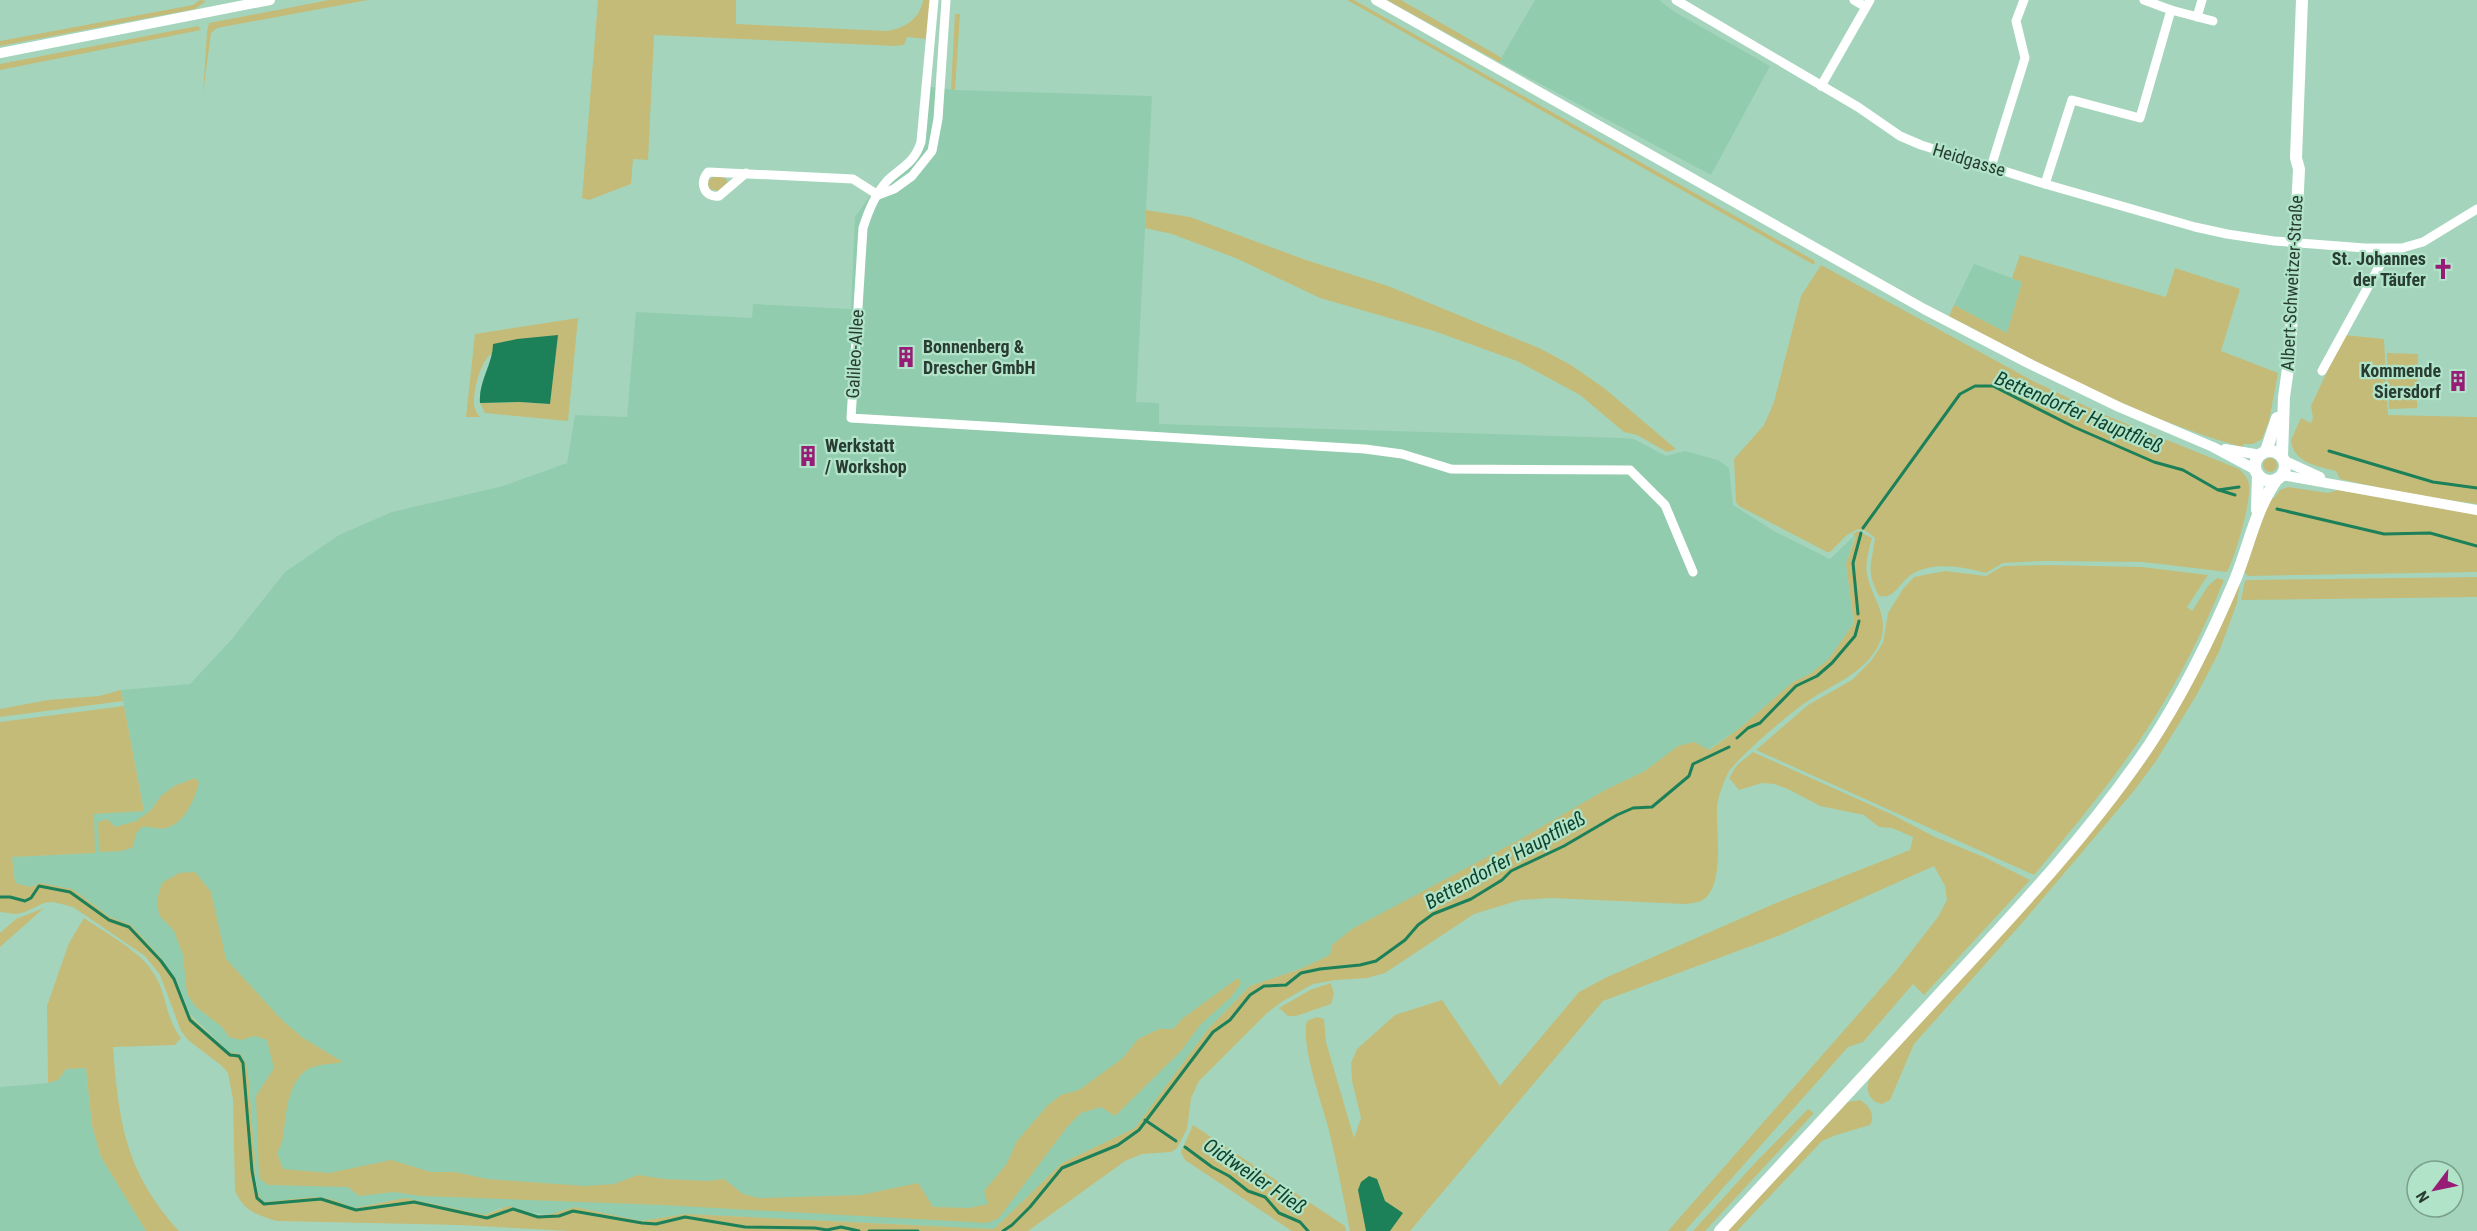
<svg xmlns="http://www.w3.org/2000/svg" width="2477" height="1231" font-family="'Roboto Condensed',sans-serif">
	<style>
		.built { fill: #92ccae }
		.green { fill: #c4bb78 }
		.water { fill: #1c8059 }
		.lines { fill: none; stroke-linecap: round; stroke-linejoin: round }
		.stream { stroke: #1c8059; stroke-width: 3 }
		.minor { stroke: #fff; stroke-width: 9 }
		.tertiary { stroke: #fff; stroke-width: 10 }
		.secondary { stroke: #fff; stroke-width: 12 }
		.labels { text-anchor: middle; stroke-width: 4.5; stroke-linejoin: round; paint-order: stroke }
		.street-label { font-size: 18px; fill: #283c32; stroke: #b1e3c8 }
		.poi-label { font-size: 18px; font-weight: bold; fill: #283c32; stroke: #b1e3c8; text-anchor: end }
		.water-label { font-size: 20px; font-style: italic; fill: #0f432e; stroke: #b1e3c8 }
	</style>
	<rect width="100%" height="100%" fill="#a4d5bc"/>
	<g class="built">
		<path d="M1535 0H1659L1675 12 1770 66 1711 175 1499 62Z"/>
		<path d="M924 86 955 90 1152 96 1136 402 1159 403V424L1623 438 1634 439 1666 456 1685 451 1718 460 1729 468 1733 505 1774 531 1830 559 1855 535 1846 564 1854 623 1829 660 1810 674 1793 682 1740 728 1696 758 1436 908 1300 969 1250 986 1209 1028 1135 1128 1062 1163 994 1229 686 1214 641 1221 575 1207 548 1215 500 1208 485 1215 405 1198 355 1208 331 1199 264 1202 259 1196 254 1171 255 1159 248 1074 229 1052 190 1014 176 979 161 958 131 925 110 917 72 889 31 887 15 883 12 857 94 853 93 814 144 811 121 690 190 684 231 640 285 572 339 535 392 512 503 486 567 463 575 415 627 417 636 312 752 318 753 304 851 309 855 217 881 180 902 167 913 156 920 136Z"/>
		<path d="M1974 264 2022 282 2007 334 1954 305Z"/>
		<path d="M86 1068 92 1125 101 1157 146 1231H0V1087L48 1083 58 1080 66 1069Z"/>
	</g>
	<g class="green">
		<path d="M200 0 206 1 195 9 0 46V41L193 5Z"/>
		<path d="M329 0H368L217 28 211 33 203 94 207 32 209 23Z"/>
		<path d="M598 0H736V24L887 31C905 28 920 19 923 0H931L927 39 907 37 904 45 895 46 654 35 648 160 633 159 631 184 589 200 582 198Z"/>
		<path d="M1347 0H1354L1815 261 1814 265Z"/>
		<path d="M1387 0H1401L1502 58 1499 62Z"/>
		<path d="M955 14H960L955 90 951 89Z"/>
		<path d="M198 26 201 30 0 70V64Z"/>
		<path d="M713 177H724L728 182 719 191 709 189 708 181Z"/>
		<path d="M1146 210 1190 217 1306 260 1388 286 1539 348 1571 365 1604 388 1676 449 1667 452 1637 435 1624 432 1580 395 1517 361 1434 331 1320 298 1238 259 1172 234 1145 228Z"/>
		<path d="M2020 255 2166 297 2175 268 2240 289 2221 351 2278 373 2269 421 2262 439 2253 444H2244L2242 447C2138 418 2044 366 1949 316L1954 305 2007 333 2022 282 2012 278Z"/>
		<path d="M1821 265 2033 381 2100 413 2239 469C2243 473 2248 478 2249 484 2252 499 2235 558 2227 572L2143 562 2043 561 2003 563 1986 573C1964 567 1937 562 1916 572 1901 578 1896 600 1879 596 1865 570 1872 564 1875 538L1866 531 1858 529 1847 535 1830 552H1827L1739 506 1736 502 1734 459 1764 425 1774 402 1801 296Z"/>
		<path d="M578 318 568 421 485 413 480 403 520 402 550 404 493 344V353C480 360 474 389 474 403 474 409 477 413 480 417H466L475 334Z"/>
		<path d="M2344 335 2384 339 2388 415 2477 417V504L2413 495 2340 479 2336 471C2317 466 2293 463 2291 440L2301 418 2311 423 2313 418 2311 406Z"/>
		<path d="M2387 353 2418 354 2417 408 2389 409Z"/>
		<circle cx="2270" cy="465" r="7"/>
		<path d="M2288 487 2328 493 2338 490 2477 515V572L2248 576 2244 572 2270 498H2274L2280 490Z"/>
		<path d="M1858 531 1872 538C1869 550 1865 562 1867 574 1871 597 1889 614 1881 639 1870 672 1830 685 1805 703 1791 712 1734 761 1728 773 1723 784 1718 796 1717 808 1716 830 1725 886 1703 900 1698 903 1691 903 1685 904L1551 898 1520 900 1474 914 1385 973 1367 978 1336 980 1313 984 1283 1001 1267 1013 1199 1081 1191 1098 1187 1129 1177 1148 1171 1152 1142 1154 1125 1161 1028 1231H571L459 1225 277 1221C258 1216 242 1210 235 1190L233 1099 228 1073 222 1066 188 1040 181 1031 160 975 145 956 73 907 53 902 44 903 25 912 16 914 0 912V722L124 706 144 811 94 814 95 853 12 857 15 883 31 887 40 883 72 889 110 917 131 925 161 958 176 979 189 1014 195 1021 229 1052 240 1054 246 1063 248 1074 255 1159C254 1173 254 1192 264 1202L314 1197 331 1199 355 1208 405 1198 485 1215 508 1206 537 1215H548L575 1207 641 1221 686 1214 994 1229 1062 1163 1135 1128 1209 1028 1250 986 1300 969 1330 955 1332 945 1352 929 1519 840 1605 790 1645 771 1678 746 1694 742 1709 750 1740 728 1793 682 1810 674 1828 660 1854 623 1846 564 1855 538 1854 535H1852Z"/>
		<path d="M2048 565 2142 567 2208 575 2187 607 2192 611 2208 586 2217 578 2224 580C2204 629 2180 678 2151 723 2117 776 2075 826 2034 875L1756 750 1808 705 1852 680 1871 661 1883 643 1888 613 1903 589 1914 577 1945 571 1986 576 2003 566Z"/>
		<path d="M2477 577V597L2241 600 2245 581 2248 580Z"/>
		<path d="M2240 582 2237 603 2219 652 2196 696 2156 761 2133 792 2022 923 1914 1044 1890 1100 1882 1104C1867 1101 1864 1087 1872 1075L2101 818Z"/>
		<path d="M121 690 123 701 0 717V709L48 700 99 696Z"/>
		<path d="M1753 752 1891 814 1935 837 1984 857 2030 880 1924 995 1913 984 1863 1042 1848 1047 1685 1231H1668L1896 971 1938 917 1947 900 1945 886 1934 866 1778 936 1603 1001 1410 1231H1350C1344 1200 1338 1170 1331 1139 1325 1110 1300 1048 1307 1021L1317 1017 1324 1019 1326 1042 1354 1138 1361 1118 1352 1081 1351 1063 1357 1049 1395 1015 1442 1000 1500 1086 1579 992 1605 978 1776 903 1910 850 1913 837 1892 828 1879 827 1864 815 1820 806 1788 789 1774 784 1762 783 1739 790 1729 778 1737 765Z"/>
		<path d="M195 778 199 783C194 800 185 823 166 828 158 830 150 826 142 827L136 833 133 847 122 851 99 852 98 822 107 819 115 827 136 821 151 810 161 796 174 786Z"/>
		<path d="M195 872 211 892 226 959 282 1020 303 1038 343 1062C333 1064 320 1064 310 1068 292 1077 287 1103 285 1122 283 1134 284 1141 277 1153L283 1169 329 1173 391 1160 431 1172H455L487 1179 585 1186 614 1184 638 1175 664 1179 709 1181 724 1179 743 1194 758 1198 861 1195 918 1183 933 1207 969 1208 988 1204 984 1191 1006 1165 1017 1141 1048 1105 1061 1095 1079 1090 1123 1058 1138 1039 1159 1029H1173L1183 1018 1238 978 1241 983 1231 997 1200 1025 1182 1050 1115 1116 1101 1107 1081 1113 1067 1127 999 1218 987 1223 662 1205 421 1196 394 1192 359 1196 348 1187 268 1185 259 1178 256 1096 274 1068 267 1040 255 1036 241 1040 229 1037 222 1027 196 1007 187 994 183 955 174 931 159 915 157 899 162 883 179 873Z"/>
		<path d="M44 908 0 947V933L16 919Z"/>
		<path d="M84 918C108 935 142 951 156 977 167 997 166 1019 181 1038L175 1045 113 1047C119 1123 125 1171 179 1231H146L101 1157 92 1125 86 1068 66 1069 58 1080 48 1083 47 1006 69 943Z"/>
		<path d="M1331 983 1334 994 1331 1004 1296 1016H1288L1279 1008 1310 990Z"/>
		<path d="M1860 1100C1869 1105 1876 1115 1870 1125L1836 1135 1822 1141 1737 1231H1727L1848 1102Z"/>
		<path d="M1808 1109 1814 1113 1705 1231H1693L1755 1163Z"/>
		<path d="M1193 1125 1345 1226 1346 1231H1292L1185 1160 1181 1152Z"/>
	</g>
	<g class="water">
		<path d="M558 335 550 404 520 402 480 403C478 382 493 364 493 344L517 339Z"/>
		<path d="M1369 1176 1377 1179 1385 1201 1403 1213 1390 1231H1366L1358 1190 1361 1182Z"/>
	</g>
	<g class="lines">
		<g class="stream">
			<path d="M2329 451 2433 482 2477 488"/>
			<path d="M2219 490 2235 495"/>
			<path d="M2277 509 2384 534 2430 533 2477 546"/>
			<path d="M1863 528 1960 394 1975 386H1993L2074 427 2154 462 2183 470 2218 490 2239 487"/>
			<path d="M1858 614 1853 563 1861 533"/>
			<path d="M1737 738 1748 728 1760 723 1796 686 1817 676 1832 663 1855 636 1859 621"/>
			<path d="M0 897H10L25 901 31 898 39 886 70 892 109 920 129 927 161 961 174 979 190 1020 230 1055 239 1056 243 1063 252 1171 257 1198 264 1204 321 1199 356 1210 414 1202 487 1218 513 1209 538 1217 559 1216 573 1211 642 1223 656 1224 685 1217 745 1227 815 1228 827 1230 841 1227 859 1231"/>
			<path d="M1145 1120 1176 1141"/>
			<path d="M1185 1147 1212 1167 1229 1176 1248 1191 1265 1197 1279 1213 1300 1222 1308 1231"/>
			<path d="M869 1231H918"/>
			<path d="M1003 1231 1012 1225 1030 1207 1062 1168 1118 1145 1139 1130 1213 1032 1230 1020 1250 995 1264 986 1286 985 1301 973 1320 969 1360 965 1376 961 1405 940 1418 925 1433 914 1471 899 1502 880 1511 871 1564 846 1617 815 1633 808 1652 807 1689 776 1693 764 1729 747"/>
		</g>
		<g class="minor">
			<path d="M934 0 921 142C914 164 901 167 887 181 875 194 868 212 863 228L851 418 1365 449 1402 454 1451 469 1630 470 1665 505 1693 572"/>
			<path d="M1676 0 1858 107 1900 136 1921 145 2045 184 2195 227 2227 234 2274 241 2365 248H2402L2423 242 2477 209"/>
			<path d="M1854 0 1866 7"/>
			<path d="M2171 10 2213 21"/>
			<path d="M2197 17 2202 0"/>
			<path d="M1821 86 1870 0"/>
			<path d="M1991 167 2025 58 2016 21 2024 0"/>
			<path d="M746 173 719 196C704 198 699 183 708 172L853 179 878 195"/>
			<path d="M2045 184 2072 100 2140 118 2171 10 2144 0"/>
			<path d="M878 195 894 189 912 176 932 151 938 119 946 0"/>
			<path d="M2322 371 2380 265 2382 249"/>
		</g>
		<g class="tertiary">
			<path d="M1376 0 1924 309 2028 363 2119 407 2213 447 2256 470"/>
			<path d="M0 53 270 0"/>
			<path d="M2225 449 2261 455"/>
			<path d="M2285 461 2320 477"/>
			<path d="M2282 475 2477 510"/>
		</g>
		<g class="secondary">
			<path d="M2266 451 2277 418"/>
			<circle cx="2270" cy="466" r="15"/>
			<path d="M2282 456 2284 397 2290 354 2299 169 2296 158 2302 0"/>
			<path d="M2257 510 2258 475"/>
			<path d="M1720 1231C1792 1153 1864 1076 1936 998 2011 917 2088 836 2150 744 2184 692 2211 637 2235 580 2249 546 2255 510 2277 479"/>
		</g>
	</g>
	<defs>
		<symbol id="church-bare" viewBox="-9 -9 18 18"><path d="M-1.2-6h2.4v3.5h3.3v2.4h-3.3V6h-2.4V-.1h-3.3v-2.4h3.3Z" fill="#971c75" stroke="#b1e3c8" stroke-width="2.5" paint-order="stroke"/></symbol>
		<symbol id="building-bare" viewBox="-9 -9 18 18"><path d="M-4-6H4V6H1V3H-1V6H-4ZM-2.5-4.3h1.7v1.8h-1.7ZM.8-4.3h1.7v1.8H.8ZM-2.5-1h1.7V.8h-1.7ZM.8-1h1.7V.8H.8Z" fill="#971c75" stroke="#b1e3c8" stroke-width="2.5" paint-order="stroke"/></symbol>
	</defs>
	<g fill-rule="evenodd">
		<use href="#church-bare" x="2428" y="254" width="30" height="30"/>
		<use href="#building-bare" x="891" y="342" width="30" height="30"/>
		<use href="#building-bare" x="2443" y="366" width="30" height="30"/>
		<use href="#building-bare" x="793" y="441" width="30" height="30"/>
	</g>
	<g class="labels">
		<g class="street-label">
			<text transform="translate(1969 160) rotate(17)" y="6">Heidgasse</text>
			<text transform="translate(2292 283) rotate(-87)" y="6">Albert-Schweitzer-Straße</text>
			<text transform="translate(855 354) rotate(-87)" y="6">Galileo-Allee</text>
		</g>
		<g class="poi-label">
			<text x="2426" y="265">St. Johannes<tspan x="2426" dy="21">der Täufer</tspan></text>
			<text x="923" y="353" text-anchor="start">Bonnenberg &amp;<tspan x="923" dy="21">Drescher GmbH</tspan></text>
			<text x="2441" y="377">Kommende<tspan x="2441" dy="21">Siersdorf</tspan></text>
			<text x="825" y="452" text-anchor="start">Werkstatt<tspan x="825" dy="21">/ Workshop</tspan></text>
		</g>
		<g class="water-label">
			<text transform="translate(2079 412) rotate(23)" y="7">Bettendorfer Hauptfließ</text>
			<text transform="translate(1505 860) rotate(-29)" y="7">Bettendorfer Hauptfließ</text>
			<text transform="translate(1255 1176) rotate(34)" y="7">Oidtweiler Fließ</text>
		</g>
	</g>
	<g transform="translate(2435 1189) rotate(238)"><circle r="28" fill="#b1e3c8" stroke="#7aa08c" stroke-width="1.5"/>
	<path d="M0-4.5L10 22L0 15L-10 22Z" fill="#971c75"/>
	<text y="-9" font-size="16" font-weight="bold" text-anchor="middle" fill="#283c32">N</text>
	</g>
</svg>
